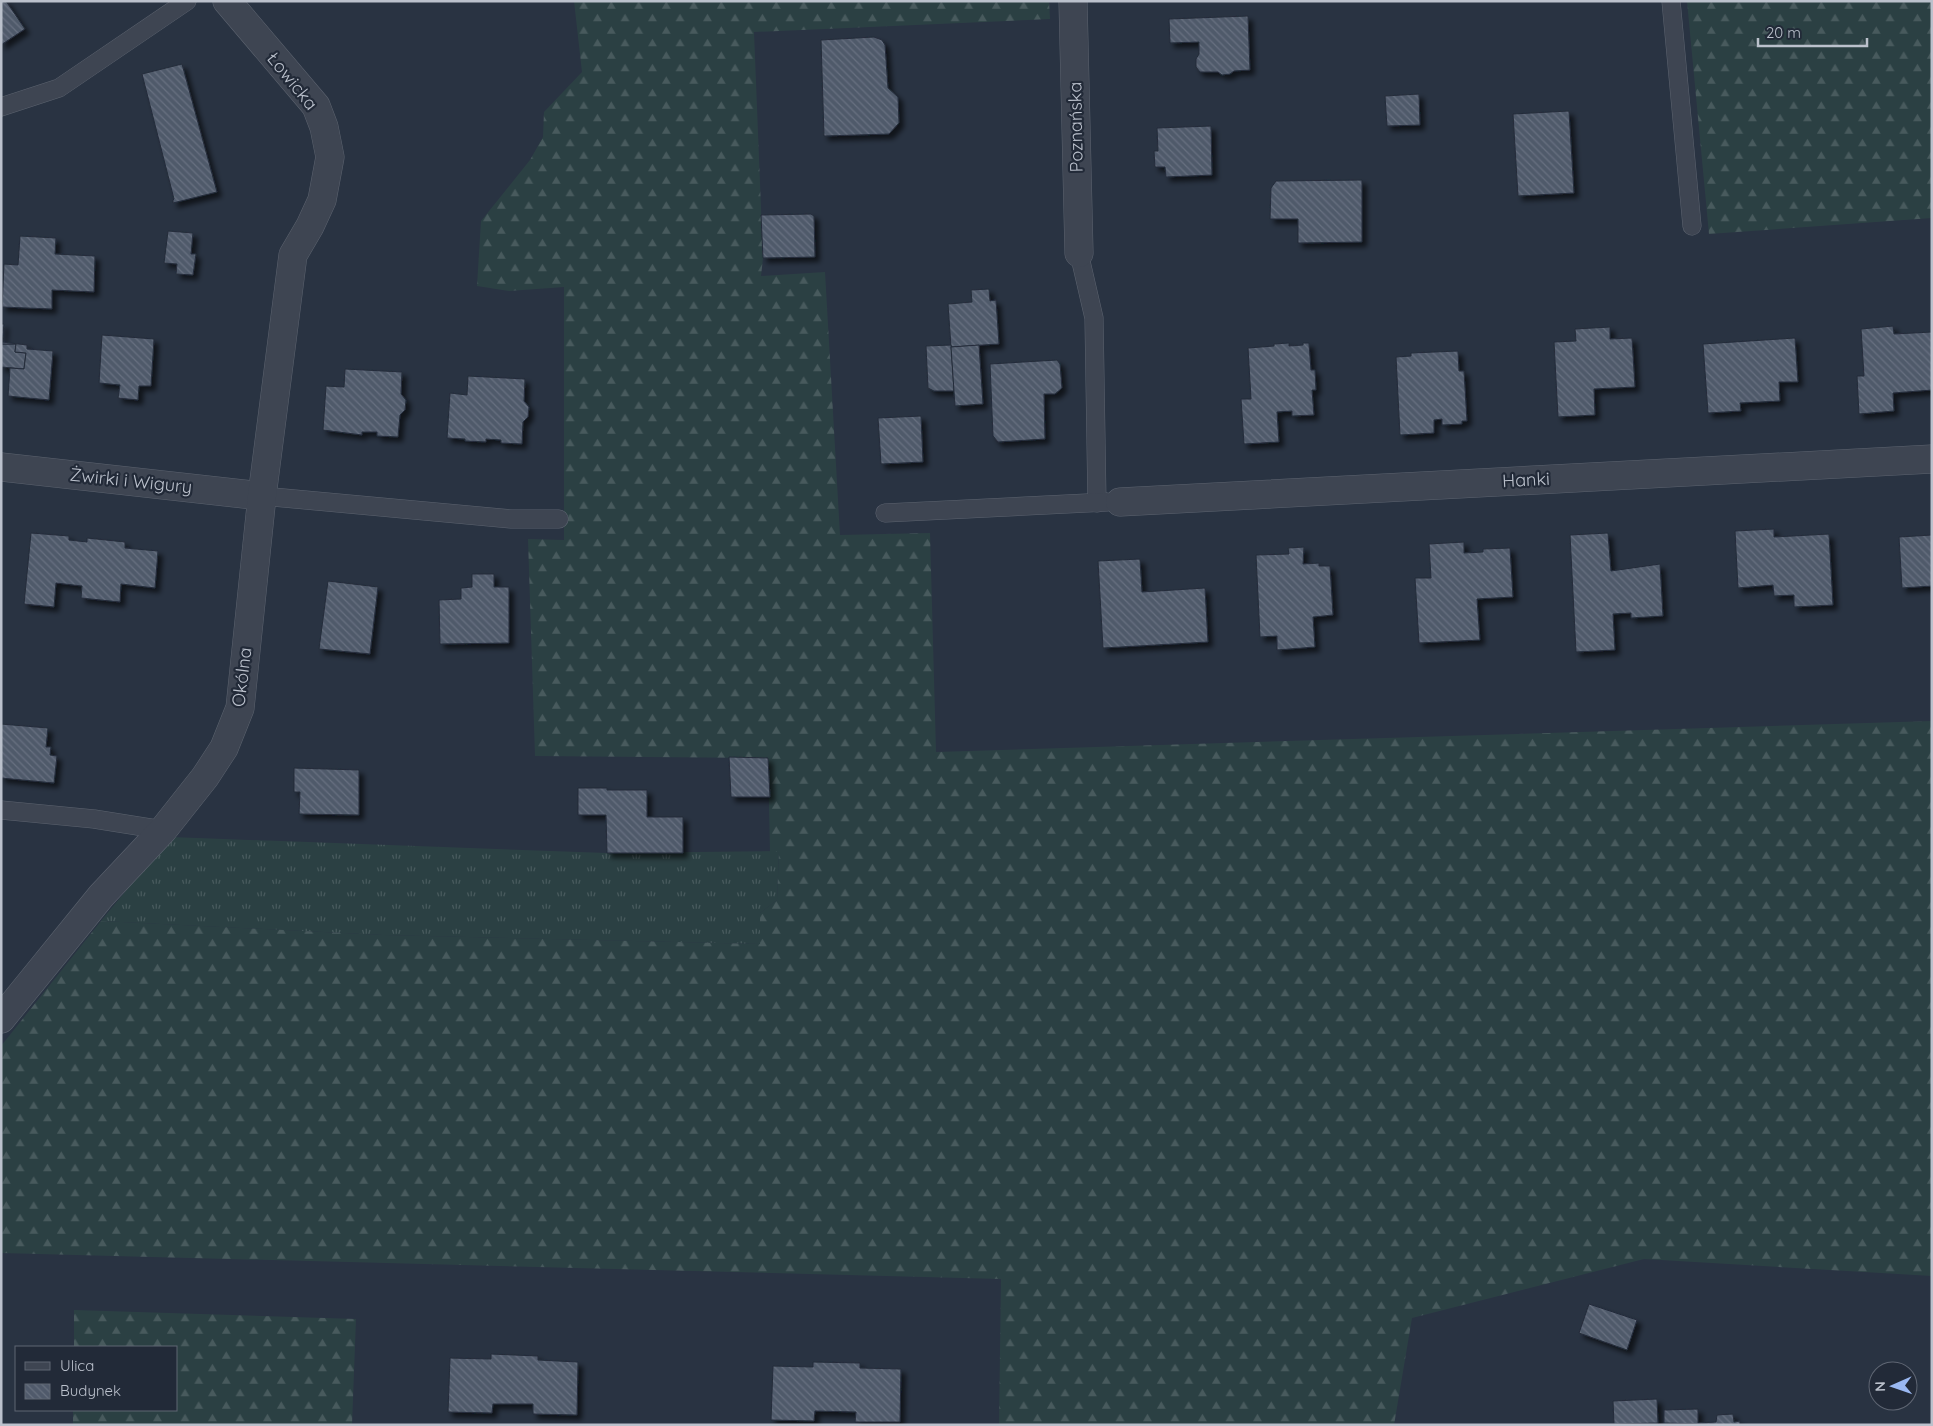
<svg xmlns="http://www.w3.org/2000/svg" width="1933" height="1426" font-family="Quicksand,sans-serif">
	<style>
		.grass { fill: url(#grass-tufts) }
		.forest { fill: url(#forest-firs) }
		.building { fill: url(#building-back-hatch); stroke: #242c3a; filter: url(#shadow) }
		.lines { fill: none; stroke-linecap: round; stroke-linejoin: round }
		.service-casing { stroke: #5c636f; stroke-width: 19 }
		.minor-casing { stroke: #5c636f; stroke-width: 29 }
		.service { stroke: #3e4552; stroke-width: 18 }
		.minor { stroke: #3e4552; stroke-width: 28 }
		.labels { text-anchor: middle; stroke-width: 4.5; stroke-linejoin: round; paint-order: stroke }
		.street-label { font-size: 18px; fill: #bbc1cc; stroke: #222a38 }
	</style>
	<defs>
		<pattern id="grass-tufts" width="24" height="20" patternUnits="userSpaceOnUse" patternTransform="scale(1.25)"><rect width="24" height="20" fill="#2b4043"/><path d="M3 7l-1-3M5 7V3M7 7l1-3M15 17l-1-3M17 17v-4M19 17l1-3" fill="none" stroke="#485a5d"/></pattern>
		<pattern id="forest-firs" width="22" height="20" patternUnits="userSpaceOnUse" patternTransform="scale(1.25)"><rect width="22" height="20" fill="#2b4043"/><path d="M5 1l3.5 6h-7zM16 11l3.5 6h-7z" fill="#485a5d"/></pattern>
		<pattern id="building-back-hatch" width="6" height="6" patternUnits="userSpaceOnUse" patternTransform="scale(1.25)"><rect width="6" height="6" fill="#505a6b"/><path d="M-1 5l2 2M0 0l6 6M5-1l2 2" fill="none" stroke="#67707f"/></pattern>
		<filter id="shadow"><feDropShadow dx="4.5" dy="4.5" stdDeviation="2.5" flood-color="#0009"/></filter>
	</defs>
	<rect width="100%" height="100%" fill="#293342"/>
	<path class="grass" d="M170 837 607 853 779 851 777 900 760 913V944L383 935 101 921Z"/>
	<g class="forest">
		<path d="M574 1H1049L1050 19 754 32 763 258 761 276 825 272 840 535 930 533 936 752 1932 721V1276L1644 1259 1412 1318 1394 1425H999L1001 1279 1 1253V1046L101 921 383 935 760 944V913L777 900 779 852H770L768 758 535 756 528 539 564 540V287L509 291 477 286 481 221 530 160 543 137 544 112 582 72Z"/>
		<path d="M1687 1H1932V218L1709 234Z"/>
		<path d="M74 1310 356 1319 352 1425H73V1410H176V1347H74Z"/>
	</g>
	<g class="building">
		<path d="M1 1H6L25 29 1 45Z"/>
		<path d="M1248 16 1250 70 1234 71 1230 74 1222 75 1218 72H1200L1196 67V59L1199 54V42L1170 43 1169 19Z"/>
		<path d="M874 37 882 40 885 45 888 88 898 97 899 123 889 134 824 136 821 40Z"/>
		<path d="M182 64 217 192 173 203V200L174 199 142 74Z"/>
		<path d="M1419 94 1420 125 1387 126 1385 96Z"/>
		<path d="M1569 111 1574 193 1518 196 1513 114Z"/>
		<path d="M1211 126 1212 175 1166 177 1165 167H1155L1154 151H1158L1157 128Z"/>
		<path d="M1362 180V242L1298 243V219H1270L1271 188 1276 181Z"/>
		<path d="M811 214 814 216 815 257 763 258 761 215Z"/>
		<path d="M168 231 193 233 191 254H196L193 275 176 274 177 264 164 263Z"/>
		<path d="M20 236 56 238 55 254 95 256 94 292 52 290V309L2 307 4 264 18 265Z"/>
		<path d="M989 289 990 301 996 300 999 344 951 347 948 304 972 302 971 290Z"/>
		<path d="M1 324H4L2 344H16L15 352 26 353 24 369 1 367Z"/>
		<path d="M1893 326 1894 334 1932 332V390L1893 393 1894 411 1859 414 1857 376H1864L1861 329Z"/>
		<path d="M1610 327V339L1632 338 1635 387 1594 389 1595 415 1558 417 1554 342 1576 341 1575 329Z"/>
		<path d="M102 335 154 339 151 386H139L138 400 118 398 120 385 99 383Z"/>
		<path d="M1795 338 1798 382H1779L1780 401 1740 403 1741 411 1708 413 1703 344Z"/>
		<path d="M2 342 27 345V349L53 351 49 400 8 396 10 368 24 369 26 353 15 352 16 344H2Z"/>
		<path d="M1289 343V346L1303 345V343H1309V344L1311 370H1315L1316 390H1312L1314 415 1292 416V411L1277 412 1279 442 1244 444 1241 399H1251L1248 348 1274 346V344Z"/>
		<path d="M951 345 954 391H934L928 388 926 346Z"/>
		<path d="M979 345 983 404 955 406 951 347Z"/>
		<path d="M1458 351 1459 371H1464L1467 421H1462V424L1442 425V419L1434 420V433L1400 435 1396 357 1411 356V353Z"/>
		<path d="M1057 360 1060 364 1062 388 1055 394H1044L1045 439 998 442 993 436 990 364Z"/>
		<path d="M345 369 402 372 401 394 406 400 405 410 400 415 398 437 377 436V432H362V435L323 430 326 386 344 387Z"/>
		<path d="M468 376 525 379 524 401 529 407 528 417 523 422 522 444 501 443V440L486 439V442L465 441V439L447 438 450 393 467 395Z"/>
		<path d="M921 416 923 462 881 464 878 418Z"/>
		<path d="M1774 529V537L1829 534 1833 605 1794 607V595L1774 596 1773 585 1738 588 1735 531Z"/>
		<path d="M31 533 69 536V540L87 542V538L125 542V548L158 551 155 588 121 584 120 602 81 598 82 586 56 583 54 607 24 604Z"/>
		<path d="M1608 533 1611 571 1660 564 1663 616 1631 618V613L1613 614 1615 650 1576 652 1570 535Z"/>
		<path d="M1932 535V586L1902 588 1899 537Z"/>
		<path d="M1464 542V553L1483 552V549L1510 548 1513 597 1477 599 1480 640 1419 643 1415 578H1431L1429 544Z"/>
		<path d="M1304 547 1303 564 1319 563V566H1330L1333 615 1313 617 1315 647 1277 650V636L1260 637 1256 555 1289 554 1288 548Z"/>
		<path d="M1140 559 1142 592 1205 588 1208 642 1103 648 1098 561Z"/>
		<path d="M472 574H494V587H509V643L440 644 439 600 461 599V588L472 587Z"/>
		<path d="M328 581 378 587 370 654 319 649Z"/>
		<path d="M1 724 48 728 46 747H51L50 755 57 756 54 783 1 778Z"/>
		<path d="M729 757 768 758 770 797H731Z"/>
		<path d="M294 768 359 770V815L299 814 300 792H294Z"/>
		<path d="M578 788H607V790H647V817H683V853H607L606 815H578Z"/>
		<path d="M1589 1304 1637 1320 1627 1350 1579 1333Z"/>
		<path d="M491 1354 538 1356V1360L578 1362 577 1415 533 1414V1404H493L492 1413 448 1412 450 1358 491 1359Z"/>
		<path d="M813 1362 860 1363V1368L901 1369 900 1422H855L856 1412 815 1411 814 1421 771 1420 773 1366 813 1367Z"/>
		<path d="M1657 1399 1658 1423 1614 1424 1613 1401Z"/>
		<path d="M1698 1409V1423L1716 1422 1717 1415 1733 1414 1734 1422 1740 1421V1425L1664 1423V1410Z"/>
	</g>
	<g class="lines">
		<defs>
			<g id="service">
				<path d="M1671 1 1692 226"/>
				<path d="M1 107 59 88 187 1"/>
				<path d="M1079 253 1094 318 1097 503"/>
				<path d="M262 496 511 519H559"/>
				<path d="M885 513 1107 502"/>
				<path d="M1 810 94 819 163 830"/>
			</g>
			<g id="minor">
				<path d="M1073 1 1079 253"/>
				<path d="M1 467 262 496"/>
				<path d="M1120 502 1932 459"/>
				<path d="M1 1019 101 896 163 830 205 777 224 748 240 708 262 496 293 255 310 226 322 200 330 157 324 127 316 106 227 1"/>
			</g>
		</defs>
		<use href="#service" class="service-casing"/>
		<use href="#minor" class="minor-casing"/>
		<use href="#service" class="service"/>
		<use href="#minor" class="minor"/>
	</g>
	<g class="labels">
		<g class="street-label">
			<text transform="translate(292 81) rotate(51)" y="6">Łowicka</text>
			<text transform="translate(1076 127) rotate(-91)" y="6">Poznańska</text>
			<text transform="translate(1526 480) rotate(-3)" y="6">Hanki</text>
			<text transform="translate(131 481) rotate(6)" y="6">Żwirki i Wigury</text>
			<text transform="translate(242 677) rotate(-83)" y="6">Okólna</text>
		</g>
	</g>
	<rect width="1933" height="1426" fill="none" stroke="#bbc1cc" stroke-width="5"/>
	<rect x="15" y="1346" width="162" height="65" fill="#222a38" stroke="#5f6673"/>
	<rect x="25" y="1362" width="25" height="8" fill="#3e4552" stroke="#5f6673"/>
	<text x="60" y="1371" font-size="15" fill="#bbc1cc">Ulica</text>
	<rect x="25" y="1384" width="25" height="15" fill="url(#building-back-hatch)" stroke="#5f6673"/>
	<text x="60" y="1396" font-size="15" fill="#bbc1cc">Budynek</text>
	<g transform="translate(1893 1386) rotate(268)"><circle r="24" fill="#222a38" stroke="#5f6673"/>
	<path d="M0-4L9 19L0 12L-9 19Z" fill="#9ab8f2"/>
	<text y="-8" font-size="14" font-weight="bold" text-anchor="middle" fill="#bbc1cc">N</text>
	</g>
	<path d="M1758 38v8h109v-8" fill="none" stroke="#bbc1cc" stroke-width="2.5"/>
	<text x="1766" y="38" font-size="15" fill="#bbc1cc" stroke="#222a38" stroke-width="4" paint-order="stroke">20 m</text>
</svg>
